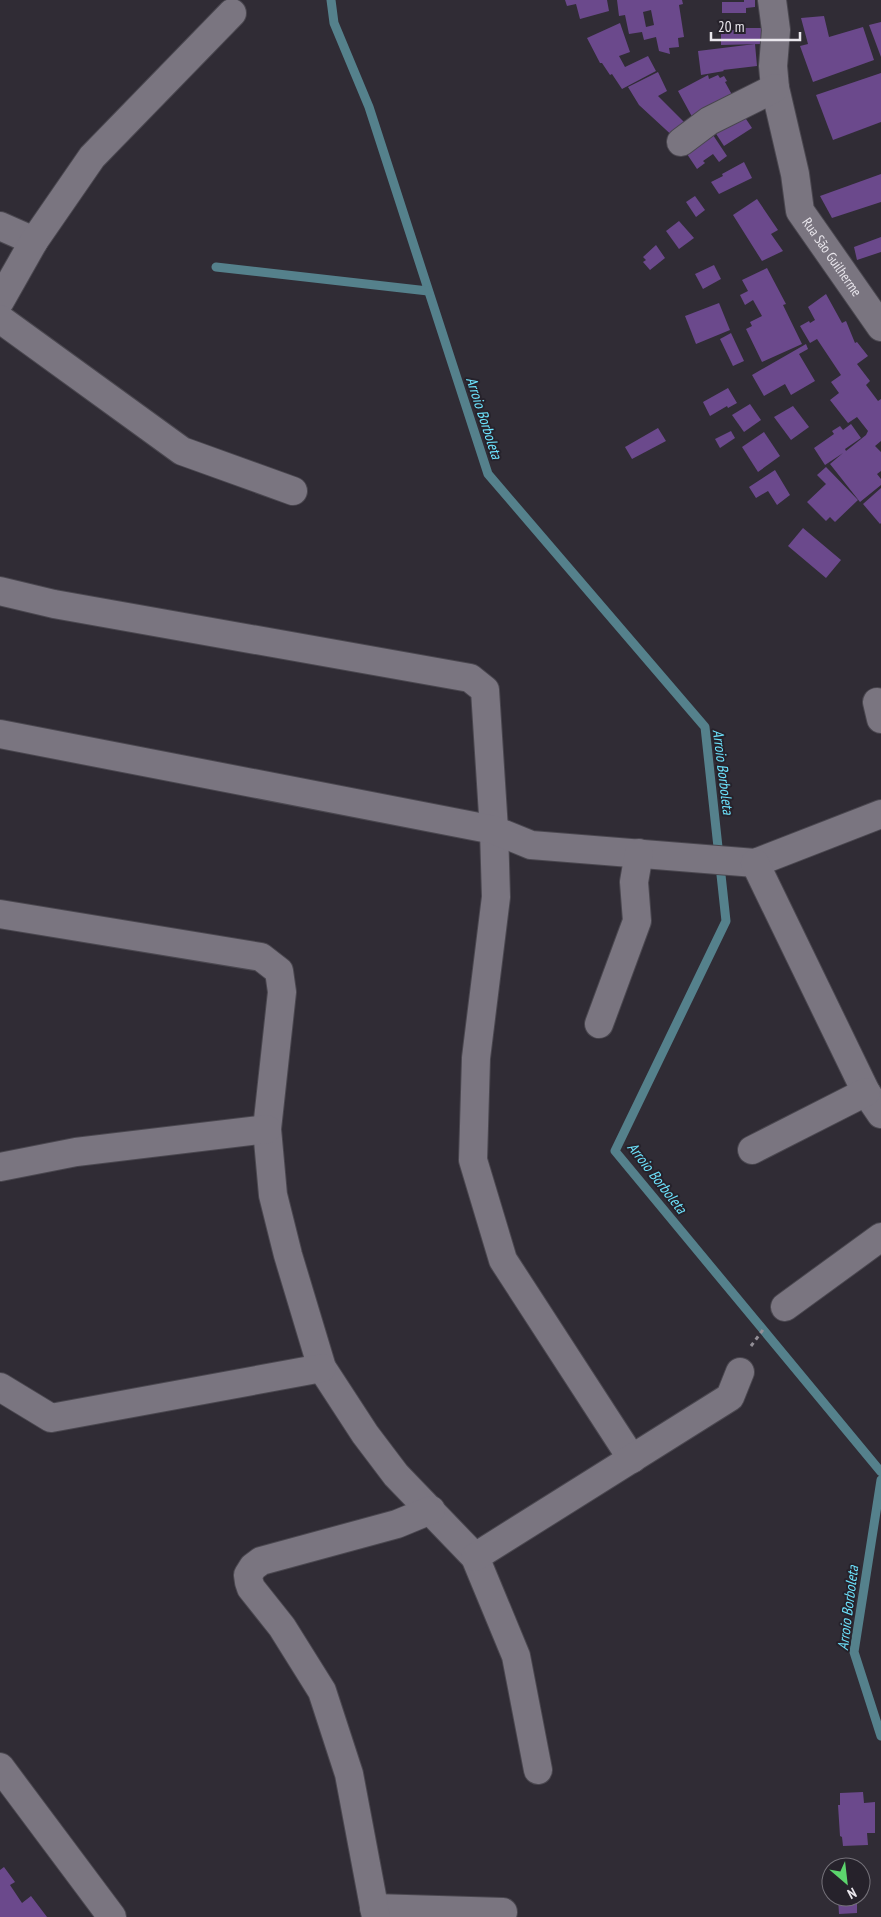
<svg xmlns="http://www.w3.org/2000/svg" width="881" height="1917" font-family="'PT Sans Narrow',sans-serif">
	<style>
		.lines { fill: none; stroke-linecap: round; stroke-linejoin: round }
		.stream { stroke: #55818c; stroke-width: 9 }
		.building { fill: #6b498c; fill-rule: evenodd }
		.minor-casing { stroke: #4a474f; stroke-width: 30 }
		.path { stroke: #928e96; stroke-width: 3; stroke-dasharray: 4 4; stroke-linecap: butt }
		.minor { stroke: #7a7580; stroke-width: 28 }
		.labels { text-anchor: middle; stroke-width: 4; stroke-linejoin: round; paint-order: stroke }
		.street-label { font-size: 14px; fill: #eae7ed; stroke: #26222b }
		.water-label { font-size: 15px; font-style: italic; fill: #6de3fd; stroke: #26222b }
	</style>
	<rect width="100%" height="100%" fill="#302c35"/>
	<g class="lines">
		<g class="stream">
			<path d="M331 0 334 23 369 107 488 474 705 727 726 921 615 1151 881 1472"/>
			<path d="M216 267 428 291"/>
			<path d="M881 1480 854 1652 881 1736"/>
		</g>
	</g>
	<g class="building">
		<path d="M565 0H607L609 11 580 19 576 4 567 6Z"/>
		<path d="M617 0H682L683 4 679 5 684 37 678 38 679 47 669 48 670 54 659 51 656 37 644 40 642 32 629 34 625 15 619 16ZM651 10 654 25 646 27 643 12Z"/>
		<path d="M744 0H755V7L746 8V13H722V2H744Z"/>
		<path d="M824 16 829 37 863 27 874 60 813 82 800 46 808 44 801 18Z"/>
		<path d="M881 22V57L869 25Z"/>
		<path d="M620 23 630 52 619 56 625 67 648 56 656 71 622 89 612 74 610 75 602 63H600L587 38Z"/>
		<path d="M740 28H766V41H761V44L721 45V30H741Z"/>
		<path d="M755 44 757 66 723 70 724 71 701 75 698 51Z"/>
		<path d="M658 72 667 91 658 96 690 128 677 140 639 105 628 87Z"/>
		<path d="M881 73V122L833 140 816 95Z"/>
		<path d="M708 75 709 79 718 75 720 78 724 76 727 81 725 82 736 102 696 124 678 91Z"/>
		<path d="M742 113 752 128 724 146 711 126Z"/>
		<path d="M707 126 727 156 719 162 713 154 703 161 705 163 697 169 681 145Z"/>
		<path d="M744 162 752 178 719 194 711 182 723 176 722 174Z"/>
		<path d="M881 174V202L832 218 820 196Z"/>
		<path d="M695 196 705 210 696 217 686 202Z"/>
		<path d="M757 199 778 230 771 234 783 251 762 261 733 215Z"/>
		<path d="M679 221 694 238 679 249 666 231Z"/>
		<path d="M881 237V252L857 260 854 247Z"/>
		<path d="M656 245 665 258 650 270 643 262 646 260 643 257Z"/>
		<path d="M714 265 721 279 703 289 695 274Z"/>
		<path d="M767 268 786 304 783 305 802 344 762 362 746 329 752 326 750 322 762 316 753 300 745 305 740 295 748 291 742 280Z"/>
		<path d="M826 294 842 323 846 321 855 343 857 342 868 356 857 364 870 381 866 385 878 401 881 399V441L875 446 881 452V471L877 474 881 479V485L860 502 830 464 843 453 825 465 814 448 834 434 832 431 840 426 843 430 851 424 861 438 845 449 846 451 866 435 868 431 857 417 848 423 830 400 839 393 831 382 841 375 817 339 810 343 800 326 809 321 810 323 815 320 808 307Z"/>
		<path d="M719 303 730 330 696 344 685 316Z"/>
		<path d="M731 333 744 361 733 366 720 339Z"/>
		<path d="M806 344 808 349 799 354 815 381 791 395 785 384 764 396 752 375Z"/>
		<path d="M728 388 737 403 728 408 727 406 710 416 703 402Z"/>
		<path d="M750 404 761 420 744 432 732 415Z"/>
		<path d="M793 406 809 427 791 440 774 417Z"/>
		<path d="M658 428 666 441 632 459 625 447Z"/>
		<path d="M731 431 735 438 720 448 715 439Z"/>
		<path d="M764 432 780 456 758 472 742 447Z"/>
		<path d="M826 467 858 500 835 522 830 517 826 521 807 502 826 484 817 475Z"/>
		<path d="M775 470 790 495 777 505 768 491 756 498 749 487Z"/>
		<path d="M881 488V523L880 524 863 504Z"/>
		<path d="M803 528 841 560 826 578 788 546Z"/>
		<path d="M863 1792 864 1803 875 1802V1833H867L868 1845 843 1846 842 1837 840 1836 838 1805H840V1793Z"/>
		<path d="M4 1867 15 1882 10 1885 22 1903 31 1896 47 1917H0V1870Z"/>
		<path d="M838 1898H857V1913L839 1914Z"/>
	</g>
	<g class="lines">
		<defs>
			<g id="minor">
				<path id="s1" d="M772 0 776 30 773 66 775 88 795 174 800 211 881 327"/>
				<path d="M681 142 709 121 775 88"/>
				<path d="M0 226 34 241"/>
				<path d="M0 301 34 241 92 157 232 13"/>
				<path d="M0 319 182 451 293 491"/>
				<path d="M0 591 54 604 470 678 485 690 494 830 496 897 476 1058 473 1160 503 1260 632 1459"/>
				<path d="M877 702 881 719"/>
				<path d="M0 734 494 830 531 845 755 863 881 814"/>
				<path d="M755 863 866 1092 881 1114"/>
				<path d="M0 914 261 957 279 971 282 992 267 1129 273 1195 288 1255 322 1368 365 1434 396 1475 475 1557 516 1656 538 1770"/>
				<path d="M599 1024 637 921 634 882 639 853"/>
				<path d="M752 1150 866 1092"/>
				<path d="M0 1167 76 1152 267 1129"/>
				<path d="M785 1307 881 1237"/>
				<path d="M0 1387 51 1418 322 1368"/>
				<path d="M475 1557 730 1397 740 1372"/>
				<path d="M0 1767 112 1917"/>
				<path d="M374 1908 503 1912"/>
				<path d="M376 1917 349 1774 322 1691 282 1627 251 1588 249 1582 248 1575 253 1567 261 1561 397 1524 431 1510"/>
			</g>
		</defs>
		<use href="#minor" class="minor-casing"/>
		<path class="path" d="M751 1346 765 1327"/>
		<use href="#minor" class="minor"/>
	</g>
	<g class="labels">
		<g class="street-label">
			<text dy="5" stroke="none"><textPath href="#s1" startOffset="270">Rua São Guilherme</textPath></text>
		</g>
		<g class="water-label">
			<text transform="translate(484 418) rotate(72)" y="5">Arroio Borboleta</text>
			<text transform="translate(723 772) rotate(83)" y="5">Arroio Borboleta</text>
			<text transform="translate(657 1178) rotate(52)" y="5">Arroio Borboleta</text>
			<text transform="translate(848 1608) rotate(-83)" y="5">Arroio Borboleta</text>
		</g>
	</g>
	<g transform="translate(846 1882) rotate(152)"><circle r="24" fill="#26222b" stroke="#747179"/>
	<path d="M0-4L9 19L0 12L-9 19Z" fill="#5cd56d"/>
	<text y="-8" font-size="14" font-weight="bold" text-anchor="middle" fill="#eae7ed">N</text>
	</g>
	<path d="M711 32v8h89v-8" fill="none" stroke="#eae7ed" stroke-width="2.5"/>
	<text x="718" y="32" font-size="15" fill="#eae7ed" stroke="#26222b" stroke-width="4" paint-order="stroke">20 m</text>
</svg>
